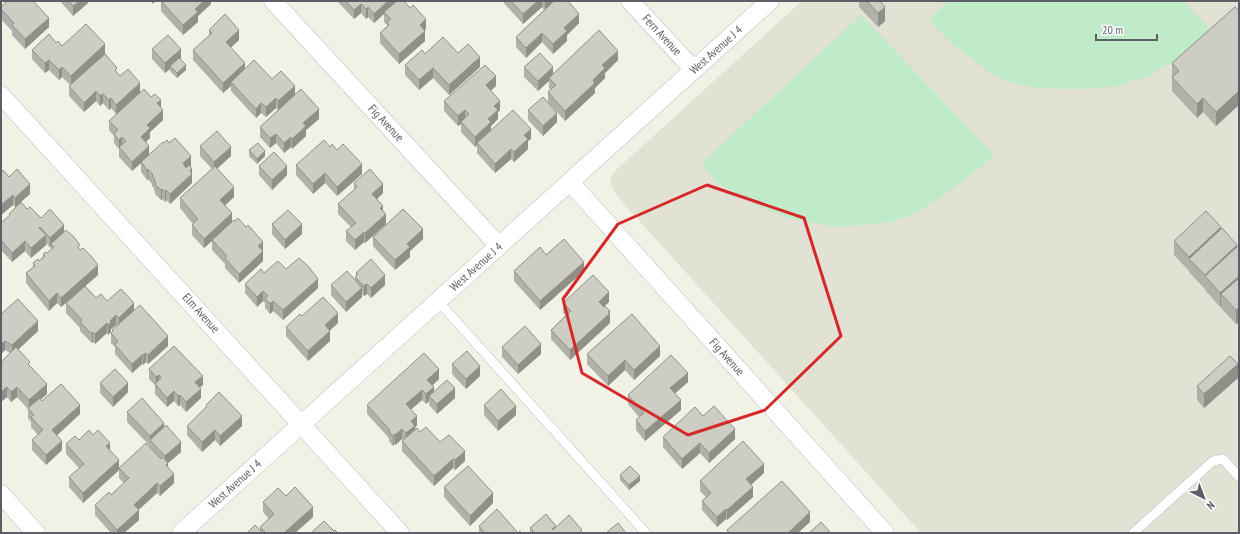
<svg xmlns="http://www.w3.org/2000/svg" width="1240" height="534" font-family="'PT Sans Narrow',sans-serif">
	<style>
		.education { fill: #e1e1d4 }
		.green { fill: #c0ebc9 }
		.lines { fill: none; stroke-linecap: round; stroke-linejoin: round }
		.lane-casing { stroke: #bdbec5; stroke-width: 10 }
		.street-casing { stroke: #bdbec5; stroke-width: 19 }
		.lane { stroke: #fff; stroke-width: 9 }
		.street { stroke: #fff; stroke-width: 18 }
		.wall { fill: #b1b0a9 }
		.shaded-wall { fill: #909089 }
		.building { fill: #cecdc4; stroke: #909089 }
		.marked { fill: none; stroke: #d62828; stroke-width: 3; stroke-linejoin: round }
		.labels { text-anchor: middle; stroke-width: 3; stroke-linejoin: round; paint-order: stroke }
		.street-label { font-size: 12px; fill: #5d5f68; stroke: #fff }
	</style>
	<rect width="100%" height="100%" fill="#f1f1e6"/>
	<path class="education" d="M802 1H1239V533H921L616 195 611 183V177L615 171Z"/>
	<g class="green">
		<path d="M949 1H1184L1213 33 1181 58 1164 66 1146 78 1132 80 1120 86 1099 88 1077 89 1037 88 1013 83 992 74 951 43 929 20Z"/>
		<path d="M861 15 994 155 981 167 939 199 916 213 892 222 838 227 788 218 765 209 746 200 715 181 702 163Z"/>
	</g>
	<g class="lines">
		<defs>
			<g id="lane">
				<path d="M438 301 646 533"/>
				<path d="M1133 533 1213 461 1223 459 1239 477"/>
			</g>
			<g id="street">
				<path d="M273 1 499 246"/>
				<path d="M630 1 694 70"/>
				<path d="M1 95 400 533"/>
				<path d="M570 182 885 533"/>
				<path d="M1 494 36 533"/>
				<path d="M181 533 770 1"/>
			</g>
		</defs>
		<use href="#lane" class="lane-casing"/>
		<use href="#street" class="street-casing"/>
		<use href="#lane" class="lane"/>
		<use href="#street" class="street"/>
	</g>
	<g class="wall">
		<path d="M60 1H88V3L73 16Z"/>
		<path d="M161 1H211V4L198 16V22L183 35 161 11Z"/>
		<path d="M337 1H404L426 29 424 30 425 41 399 64 380 43V33L387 26V25L384 22V14L374 23 368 17 366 19 361 13 354 19Z"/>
		<path d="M502 1H568L579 23 567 35V41L553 54 542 42 526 58 516 47V37L544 10 542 7 523 24Z"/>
		<path d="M859 1H880L885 21 878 27 859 7Z"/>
		<path d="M1 7 49 27 25 49 12 35V31L1 19Z"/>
		<path d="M1235 7 1216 126 1203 112 1197 118 1172 91V63Z"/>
		<path d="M209 30 239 40 230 48 245 69 272 79 295 94 319 119 306 130V136L292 149 291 147 284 153 276 143 270 148 260 137V127L278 110 276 108 266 117 261 113 256 118 231 91V86L223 93 193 60V50L209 36Z"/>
		<path d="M56 43 62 46 105 54 117 73 120 76 140 93 161 107 163 120 150 132V138L145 142 149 155 191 166 190 167 192 169V183L170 204 166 200 165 202 162 199 161 200 155 194V192L154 190V188L152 186V184L148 179 147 180 141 172V163L132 171 119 157V149L114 143V136L109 130V121L116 114 111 108 109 110 103 103 100 106 96 101 84 112 69 96V86L70 85 62 77 59 80 49 70 45 73 32 59V50Z"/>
		<path d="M152 49 181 59 186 70 177 78 170 71V69L165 73 152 59Z"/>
		<path d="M458 53 480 67 449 95 433 78 419 90 405 75V65L425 54Z"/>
		<path d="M618 60 605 73V78L595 88V93L565 121 548 102V92L551 90 549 88V81L538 91 524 77V67L553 74Z"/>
		<path d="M496 86 491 90 500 110 498 112V119L491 126V130L531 139 528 141V149L514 162 511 159 495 173 477 153V145L475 147 461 132V124L458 126 444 111V101Z"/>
		<path d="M528 110 557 122 543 136 528 120Z"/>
		<path d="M200 146 231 156 217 169 234 197 225 205 232 222 263 251V261L239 283 225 268V264L212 250V241L204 248 192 235V225L193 224 180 208V198L212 169 200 156Z"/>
		<path d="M330 147 337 150 362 174 337 196 325 183 313 194 296 175V165Z"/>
		<path d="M249 150 265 156 257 164 249 156Z"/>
		<path d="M259 166 287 175 272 190 259 175Z"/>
		<path d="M1 172 9 177 30 194 15 207 13 205 1 215Z"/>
		<path d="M354 183 383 193 377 199 383 211 386 224 365 243 364 242 355 250 346 241V231L351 227 338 214V204L354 190Z"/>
		<path d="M27 209 41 218 64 232 80 250 98 275 85 286 96 298 134 310 168 346 148 364 146 362 143 365 142 364 132 373 115 354V347L111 343V333L112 332V330L117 326 116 325 111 329V332L108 335 107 333 95 344 93 342 92 343 80 331V328L66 313V303L72 298 61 307 57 303 49 311 26 283V273L33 267V263L39 261 43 257V254L47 253 51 250V246L50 248 46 243V245L31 258 25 251 12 262 1 250V223L9 216V214Z"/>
		<path d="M272 224 302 234 285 249 272 234Z"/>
		<path d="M1221 229 1237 247H1239V327L1238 326V323L1236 324 1221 308V306L1220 307 1205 290V289L1189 272V271L1174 255V241Z"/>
		<path d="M373 237 423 239 410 251V257L395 270 373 246Z"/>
		<path d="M546 255 584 271 540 310 514 281V271Z"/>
		<path d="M286 269 318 288 283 320 273 311 270 314 265 308V303L263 301 257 307 245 293V284L264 273Z"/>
		<path d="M356 273 385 285 371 298 367 294 364 296 362 294V297L346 312 331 295V285L355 280V277L356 276Z"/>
		<path d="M609 302 605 306 610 311V323L570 360 551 339V330L566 315 563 313V303Z"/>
		<path d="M1 314 38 331 18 350 30 366 47 394 41 399 42 401 80 414 57 435 62 450 46 465 32 450V440L38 435 31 427V422L28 418V409L17 397 11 402 7 397 1 402 10 353 5 350 1 354Z"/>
		<path d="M302 316 338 323 329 331 330 341 308 361 286 336V327Z"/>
		<path d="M502 347 541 354 518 374 502 357Z"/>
		<path d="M587 354 660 356 634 380 625 370 608 386 587 364Z"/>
		<path d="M452 364 480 376 466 389 452 374Z"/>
		<path d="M149 369 203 385 200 387 201 398 186 412 180 405 178 406 174 401 167 407 155 394V385L149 379Z"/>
		<path d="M1238 378 1204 408 1197 400V386Z"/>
		<path d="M439 379 432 386 434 392 455 398 437 414 429 405V401L426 404 422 400 411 409 417 425 415 428V430L420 432 440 442 465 461 455 470 453 468 434 486 402 451V441L403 440 402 439 395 445 394 444 393 446 389 441V438L367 414V405Z"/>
		<path d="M688 382 675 393 681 410 645 441 636 430V420L639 417 628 404V395Z"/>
		<path d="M100 383 128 392 113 407 100 393Z"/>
		<path d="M206 405 242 426 220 446 215 440 202 452 187 435V426L206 407Z"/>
		<path d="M484 405 516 415 498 431 484 415Z"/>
		<path d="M127 412 164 427 181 452 168 463V467L174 483 160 496 157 493 138 510 139 520 124 533H111L95 515V505L111 495 124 483 119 478V468L150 447V445V446L127 422Z"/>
		<path d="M703 416 735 439 709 463 700 453 682 469 663 447V437Z"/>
		<path d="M93 435 110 450 119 470 83 503 69 487V477L79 468 66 454V444Z"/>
		<path d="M764 473 751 485 753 497 727 520 726 519 717 527 702 510V501L706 497 700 491V481Z"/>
		<path d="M620 475 640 481 629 490 620 480Z"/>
		<path d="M444 487 493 503 470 526 444 497Z"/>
		<path d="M286 496 313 517 295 533H247L260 530V527L269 519 263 512V502Z"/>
		<path d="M479 526 518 533H521H479Z"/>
		<path d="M556 527 582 533H530V528Z"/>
	</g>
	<g class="shaded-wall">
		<path d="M79 1H88V3L73 16V6Z"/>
		<path d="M152 1H156L152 4Z"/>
		<path d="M204 1H211V4L198 16V22L183 35V25L195 9Z"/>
		<path d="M388 1H399L384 12V14L374 23V14Z"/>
		<path d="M538 1H542V7L523 24V14Z"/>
		<path d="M545 1H555L545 10Z"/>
		<path d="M361 4V13L354 19V10Z"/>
		<path d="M368 7V17L366 19V9Z"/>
		<path d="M885 7V21L878 27V13Z"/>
		<path d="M579 14V23L567 35V41L553 54V44L564 28Z"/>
		<path d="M49 18V27L25 49V39Z"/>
		<path d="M426 19V29L420 35V25Z"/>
		<path d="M239 30V40L226 52V42Z"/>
		<path d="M425 31V41L399 64V54Z"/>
		<path d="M542 33V42L526 58V48Z"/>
		<path d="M105 44V54L71 86V76Z"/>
		<path d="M181 49V59L171 68 170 66V69L165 73V63Z"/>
		<path d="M618 51V60L605 73V78L595 88V93L565 121V111L593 81 594 79 602 65Z"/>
		<path d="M480 57V67L449 95V85Z"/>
		<path d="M49 60V70L45 73V63Z"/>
		<path d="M245 63V73L231 82V86L223 93V83Z"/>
		<path d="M186 65V70L177 78V73Z"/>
		<path d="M62 67V77L59 80V70Z"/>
		<path d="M553 67V77L549 78V81L538 91V81Z"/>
		<path d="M433 68V78L419 90V80Z"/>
		<path d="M496 76V86L486 95V85Z"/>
		<path d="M140 83V93L116 114V105Z"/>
		<path d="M295 86V96L278 111V101Z"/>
		<path d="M96 91V101L84 112V103Z"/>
		<path d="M1239 91V105L1216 126V112Z"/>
		<path d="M103 94V103L100 106V96Z"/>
		<path d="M111 98V108L109 110V100Z"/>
		<path d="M276 98V108L266 117V107Z"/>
		<path d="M1203 98V112L1197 118V104Z"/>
		<path d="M161 100V109L157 103Z"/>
		<path d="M500 101V110L498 112V119L491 126V132L477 143V145L475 147V137L488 119 494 106Z"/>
		<path d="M261 103V113L256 118V109Z"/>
		<path d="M319 109V119L306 130V136L292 149V139L303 123Z"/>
		<path d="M163 110V120L150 132V138L141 147V137L147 125Z"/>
		<path d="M465 110V120L461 122V124L458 126V116Z"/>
		<path d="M557 113V122L543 136V126Z"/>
		<path d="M531 129V139L528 141V149L514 162V152L524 135Z"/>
		<path d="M276 134V143L270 148V138Z"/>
		<path d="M122 137V147H119V149V140Z"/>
		<path d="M291 137V147L284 153V143Z"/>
		<path d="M149 146V156L132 171V162Z"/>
		<path d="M231 147V156L214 171V162Z"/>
		<path d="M511 149V159L495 173V164Z"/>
		<path d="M265 151V156L257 164V159Z"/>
		<path d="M191 156V166L183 173V163Z"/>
		<path d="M362 164V174L337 196V187Z"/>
		<path d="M287 166V175L272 190V180Z"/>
		<path d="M148 169V179L147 180V170Z"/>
		<path d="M192 169V183L170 204V194Z"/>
		<path d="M325 173V183L313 194V184Z"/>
		<path d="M30 184V194L15 207V198Z"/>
		<path d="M383 184V193L372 204V194Z"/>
		<path d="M234 187V197L220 210V200Z"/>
		<path d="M162 189V199L161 200V190Z"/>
		<path d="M166 190V200L165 202V192Z"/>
		<path d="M13 195V205L1 215V205Z"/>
		<path d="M383 206V215L380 208Z"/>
		<path d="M232 213V223L204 248V239Z"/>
		<path d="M386 214V224L365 243V233Z"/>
		<path d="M302 224V234L285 249V240Z"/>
		<path d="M64 225V235L51 244V246L50 248V238Z"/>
		<path d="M1221 227V241L1189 259V271V257Z"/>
		<path d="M423 229V239L410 251V257L395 270V260L407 244Z"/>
		<path d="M364 232V242L355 250V240Z"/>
		<path d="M46 235V245L31 258V248Z"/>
		<path d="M25 241V251L12 262V253Z"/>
		<path d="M263 242V251L258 246Z"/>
		<path d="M1237 245V259L1205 276V289V275Z"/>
		<path d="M263 251V261L239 283V274Z"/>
		<path d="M584 262V271L540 310V301Z"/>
		<path d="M98 265V275L61 307V298Z"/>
		<path d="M385 275V285L371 298V288Z"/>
		<path d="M1239 276V290L1221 294V306L1220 307V293Z"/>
		<path d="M318 279V288L283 320V310Z"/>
		<path d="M367 284V294L364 296V286Z"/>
		<path d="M362 288V297L346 312V302Z"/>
		<path d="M263 291V301L257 307V297Z"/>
		<path d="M609 292V302L599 311V302Z"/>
		<path d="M57 293V303L49 311V301Z"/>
		<path d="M273 301V311L270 314V304Z"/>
		<path d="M134 303V313L119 328V318Z"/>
		<path d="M1239 308V313L1238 312V323L1236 324V310Z"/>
		<path d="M610 311V323L570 360V350Z"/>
		<path d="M338 313V323L325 335V325Z"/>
		<path d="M116 315V325L111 329V332L108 335V325L110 321Z"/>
		<path d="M38 321V331L12 355V345Z"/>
		<path d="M107 323V333L95 344V334Z"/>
		<path d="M330 331V341L308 361V351Z"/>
		<path d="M93 332V342L92 343V334Z"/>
		<path d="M168 336V346L148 364V355Z"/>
		<path d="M5 341V350L1 354V344Z"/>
		<path d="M541 344V354L518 374V365Z"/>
		<path d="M660 346V356L634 380V370Z"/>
		<path d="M146 353V362L143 365V355Z"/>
		<path d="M142 355V364L132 373V364Z"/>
		<path d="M625 360V370L608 386V376Z"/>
		<path d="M1238 364V378L1204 408V394Z"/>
		<path d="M480 366V376L466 389V379Z"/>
		<path d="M439 369V379L427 390V380Z"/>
		<path d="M688 373V382L670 398V388Z"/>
		<path d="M159 375V385L156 387V377Z"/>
		<path d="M203 376V385L195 391V382Z"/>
		<path d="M128 383V392L113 407V397Z"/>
		<path d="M47 384V394L29 410V400Z"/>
		<path d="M7 387V397L1 402V392Z"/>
		<path d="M17 387V397L11 402V392Z"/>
		<path d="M434 387V397L429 396V401L426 404V394Z"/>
		<path d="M455 388V398L437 414V404Z"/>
		<path d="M201 389V398L186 412V402Z"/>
		<path d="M422 390V400L406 414V404Z"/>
		<path d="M174 391V401L167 407V398Z"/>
		<path d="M180 395V405L178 406V396Z"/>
		<path d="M681 400V410L645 441V431Z"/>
		<path d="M80 405V414L52 440V430Z"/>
		<path d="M516 406V415L498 431V421Z"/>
		<path d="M242 416V426L220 446V436Z"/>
		<path d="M417 416V425L415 428V435L406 443V433L411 421Z"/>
		<path d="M164 423V433L150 440V446V436Z"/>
		<path d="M402 429V439L395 445V435Z"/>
		<path d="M735 429V439L709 463V453Z"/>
		<path d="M215 430V440L202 452V442Z"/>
		<path d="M394 434V444L393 446V436Z"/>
		<path d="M62 441V450L46 465V455Z"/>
		<path d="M181 442V452L168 463V472L165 466V456Z"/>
		<path d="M110 443V453L106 446Z"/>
		<path d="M700 443V453L682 469V459Z"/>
		<path d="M465 451V461L455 470V460Z"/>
		<path d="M453 459V468L434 486V476Z"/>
		<path d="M119 460V470L83 503V493Z"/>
		<path d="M764 464V473L746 489V479Z"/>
		<path d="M174 474V483L160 496V486Z"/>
		<path d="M640 476V481L629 490V485Z"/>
		<path d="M157 483V493L134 514V505Z"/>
		<path d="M753 487V497L727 520V510Z"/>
		<path d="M493 493V503L470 526V516Z"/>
		<path d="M313 507V517L295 533H284Z"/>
		<path d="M726 509V519L717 527V517Z"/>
		<path d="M139 510V520L124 533H117V530Z"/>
		<path d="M810 512V522L798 533H788Z"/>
	</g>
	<g class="building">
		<path d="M7 1H33L49 18 25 39 12 25 14 23 1 9V7Z"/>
		<path d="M69 1H79L73 6Z"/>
		<path d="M161 1H204L195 9 198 12 183 25Z"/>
		<path d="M346 1H388L374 14 368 7 366 9 361 4 354 10Z"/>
		<path d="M397 1H404L410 8 413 5 426 19 420 25 425 31 399 54 380 33 389 25 387 22 391 19 384 12Z"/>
		<path d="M511 1H538L523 14Z"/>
		<path d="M554 1H568L579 14 564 28 567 31 553 44 542 33 526 48 516 37Z"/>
		<path d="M867 1H880L885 7 878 13Z"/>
		<path d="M1235 7 1239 11V91L1216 112 1203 98 1197 104 1172 77 1179 71 1172 63Z"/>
		<path d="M225 14 239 30 226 42 245 63 223 83 193 50 212 33 209 30Z"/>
		<path d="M86 24 105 44 71 76 62 67 59 70 49 60 45 63 32 50 49 34 56 43 58 41 62 46Z"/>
		<path d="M599 30 618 51 602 65 605 68 594 79 593 81 595 83 565 111 548 92 556 85 549 78Z"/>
		<path d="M168 35 181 49 165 63 152 49Z"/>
		<path d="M443 37 458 53 468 44 480 57 449 85 433 68 419 80 405 65 422 50 425 54Z"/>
		<path d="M540 53 553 67 538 81 524 67Z"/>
		<path d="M105 54 117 68 115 70 120 76 128 69 140 83 116 105 111 98 109 100 103 94 100 96 96 91 84 103 69 86Z"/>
		<path d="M179 58 186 65 177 73 170 66Z"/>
		<path d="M254 60 272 79 281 71 295 86 278 101 276 98 266 107 261 103 256 109 231 82Z"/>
		<path d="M485 65 496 76 486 85 500 101 494 106 498 110 488 119 491 122 475 137 461 122 469 114 465 110 458 116 444 101Z"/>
		<path d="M144 89 151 97 155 94 161 100 157 103 163 110 147 125 150 128 141 137 149 146 132 162 119 147 126 141 122 137 119 140 114 134 118 130 109 121Z"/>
		<path d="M301 89 319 109 303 123 306 126 292 139 291 137 284 143 276 134 270 138 260 127Z"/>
		<path d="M543 97 557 113 543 126 528 110Z"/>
		<path d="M513 110 531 129 524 135 528 139 514 152 511 149 495 164 477 143Z"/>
		<path d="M217 131 231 147 214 162 200 146Z"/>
		<path d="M175 138 191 156 183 163 186 168 189 165 192 169 190 171 192 174 170 194 166 190 165 192 162 189 161 190 155 184 156 183 154 180 155 179 152 176 153 175 148 169 147 170 141 162 163 142 164 143 167 140 169 143Z"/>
		<path d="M324 140 330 147 332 144 337 150 343 144 362 164 337 187 325 173 313 184 296 165Z"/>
		<path d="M258 143 265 151 257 159 249 150Z"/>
		<path d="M274 152 287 166 272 180 259 166Z"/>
		<path d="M215 166 234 187 220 200 232 213 204 239 192 225 198 219 180 198Z"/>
		<path d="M17 169 30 184 15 198 13 195 1 205V172L3 170 9 177Z"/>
		<path d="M370 169 383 184 372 194 383 206 380 208 386 214 365 233 364 232 355 240 346 231 356 223 338 204 357 187 354 183Z"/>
		<path d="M21 202 27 209 30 207 41 218 50 209 64 225 50 238 40 227 39 228 46 235 31 248 25 241 12 253 1 240V223L10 215 9 214Z"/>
		<path d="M403 209 423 229 407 244 410 247 395 260 373 237Z"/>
		<path d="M288 210 302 224 285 240 272 224Z"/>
		<path d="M1206 211 1221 227 1189 257 1174 241Z"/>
		<path d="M238 218 246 227 248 225 263 242 258 246 263 251 239 274 225 258 227 256 212 240 234 220 235 221Z"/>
		<path d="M1222 228 1237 245 1205 275 1189 259Z"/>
		<path d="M66 230 74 237 80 245 78 247 80 250 83 248 91 256 98 265 61 298 57 293 49 301 26 273 35 266 33 263 38 259 39 261 45 256 43 254 46 252 47 253 54 247 51 244Z"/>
		<path d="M564 239 584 262 540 301 514 271 540 247 546 255Z"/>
		<path d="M1238 246 1239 247V276L1220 293 1205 276Z"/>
		<path d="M299 258 308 266 318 279 283 310 273 301 270 304 265 298 268 296 263 291 257 297 245 284 261 269 264 273 278 261 286 269Z"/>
		<path d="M371 259 385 275 371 288 367 284 364 286 355 277 358 274 356 273Z"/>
		<path d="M347 271 362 288 346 302 331 285Z"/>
		<path d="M593 275 609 292 599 302 604 307 605 306 610 311 608 312 610 313 570 350 551 330 571 311 563 303Z"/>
		<path d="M1239 278V308L1236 310 1221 294Z"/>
		<path d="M85 286 96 298 101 294 107 301 121 289 134 303 119 318 116 315 110 321 111 322 108 325 107 323 95 334 93 332 92 334 80 322 82 320 66 303Z"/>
		<path d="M323 297 338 313 325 325 330 331 308 351 286 327 300 314 302 316Z"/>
		<path d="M18 299 38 321 12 345 5 341 1 344V314Z"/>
		<path d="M140 305 168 336 148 355 146 353 143 355H142L132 364 115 345 118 341 111 333 113 331 112 330Z"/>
		<path d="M632 314 660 346 634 370 625 360 608 376 587 354Z"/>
		<path d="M525 326 541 344 518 365 502 347Z"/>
		<path d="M174 346 203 376 195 382 201 389 186 402 180 395 178 396 174 391 167 398 155 384 161 378 159 375 156 377 149 369Z"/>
		<path d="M16 347 30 362 28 364 47 384 29 400 17 387 11 392 7 387 1 392V362Z"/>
		<path d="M467 351 480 366 466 379 452 364Z"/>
		<path d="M424 353 439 369 427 380 434 387 426 394 422 390 406 404 417 416 411 421 415 426 406 433 402 429 395 435 394 434 393 436 389 432 390 430 367 405Z"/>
		<path d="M671 355 688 373 670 388 681 400 645 431 636 420 644 413 628 395Z"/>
		<path d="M1230 356 1238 364 1204 394 1197 386Z"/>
		<path d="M115 369 128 383 113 397 100 383Z"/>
		<path d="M447 380 455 388 437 404 429 396Z"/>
		<path d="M61 384 80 405 52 430 62 441 46 455 32 440 43 430 31 417 34 415 28 408 40 398 42 401Z"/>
		<path d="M501 389 516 406 498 421 484 405Z"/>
		<path d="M219 392 242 416 220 436 215 430 202 442 187 426 207 406 206 405Z"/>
		<path d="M142 398 164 423 150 436 127 412Z"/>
		<path d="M714 406 735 429 709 453 700 443 682 459 663 437 695 407 703 416Z"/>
		<path d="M166 425 181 442 165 456 150 440Z"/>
		<path d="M426 427 440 442 449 435 465 451 455 460 453 459 434 476 402 441 417 428 420 432Z"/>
		<path d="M89 430 93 435 98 430 110 443 106 446 119 460 83 493 69 477 84 464 66 444 75 436 79 440Z"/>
		<path d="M743 441 764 464 746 479 753 487 727 510 726 509 717 517 702 501 711 493 700 481Z"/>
		<path d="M146 443 161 459 163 457 168 463 166 465 174 474 160 486 157 483 134 505 139 510 117 530 95 505 109 492 111 495 129 478 119 468Z"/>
		<path d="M468 466 493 493 470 516 444 487Z"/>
		<path d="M630 466 640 476 629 485 620 475Z"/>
		<path d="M782 481 810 512 788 533H729L727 530Z"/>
		<path d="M295 487 313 507 284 533H266L260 527 274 514 263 502 278 488 286 496Z"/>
		<path d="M497 509 518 533 520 531 521 533H485L479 526Z"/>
		<path d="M546 514 556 526 552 529 553 530 569 515 582 530 580 533H535L530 528Z"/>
		<path d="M324 521 334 531 335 530 338 533H311Z"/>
		<path d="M821 522 831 533H809Z"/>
		<path d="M618 523 626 533H606Z"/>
		<path d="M255 525 263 533H247Z"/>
	</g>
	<path class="marked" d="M707 185 804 218 841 336 765 410 688 435 582 373 563 299 618 224Z"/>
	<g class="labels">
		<g class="street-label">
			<text transform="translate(662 35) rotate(47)" y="4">Fern Avenue</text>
			<text transform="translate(716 50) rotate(-42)" y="4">West Avenue J 4</text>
			<text transform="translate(386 123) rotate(47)" y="4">Fig Avenue</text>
			<text transform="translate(476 267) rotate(-42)" y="4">West Avenue J 4</text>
			<text transform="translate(201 313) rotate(48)" y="4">Elm Avenue</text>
			<text transform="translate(727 357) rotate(48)" y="4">Fig Avenue</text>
			<text transform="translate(235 484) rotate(-42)" y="4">West Avenue J 4</text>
		</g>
	</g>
	<rect width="1240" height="534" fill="none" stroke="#5d5f68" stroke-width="4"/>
	<g transform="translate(1204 498) rotate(138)" stroke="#ffffff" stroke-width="3" paint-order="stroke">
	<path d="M0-3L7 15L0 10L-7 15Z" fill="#5d5f68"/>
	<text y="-6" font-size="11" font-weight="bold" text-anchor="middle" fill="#5d5f68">N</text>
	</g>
	<path d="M1096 34v6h61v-6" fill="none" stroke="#5d5f68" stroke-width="2"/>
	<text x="1102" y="34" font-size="12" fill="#5d5f68" stroke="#ffffff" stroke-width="3" paint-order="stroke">20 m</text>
</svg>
